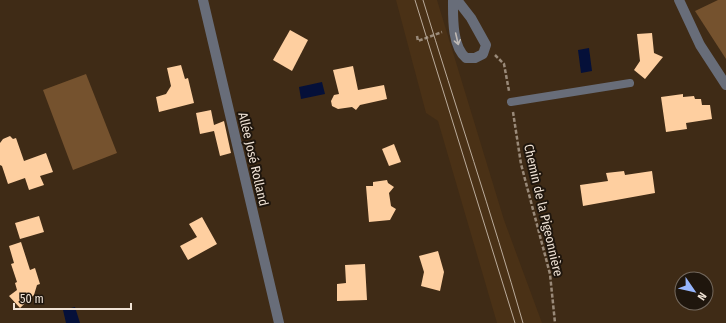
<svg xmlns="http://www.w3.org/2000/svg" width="726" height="323" font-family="'Fira Sans Condensed',sans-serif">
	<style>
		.built { fill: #4a3116 }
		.green { fill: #75522e }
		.water { fill: #051039 }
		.building { fill: #fecfa0 }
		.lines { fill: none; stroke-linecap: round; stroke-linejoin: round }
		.path { stroke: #9a8a79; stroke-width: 2.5; stroke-dasharray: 4 2; stroke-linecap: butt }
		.lane { stroke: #686d79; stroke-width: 8 }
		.street { stroke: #686d79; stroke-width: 10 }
		.tram { stroke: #baab9b; stroke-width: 1 }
		.oneway { stroke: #c0bab5 }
		.labels { text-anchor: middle; stroke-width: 4; stroke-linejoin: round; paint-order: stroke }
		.street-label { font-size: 13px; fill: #f0e3d6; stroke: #1f160d }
	</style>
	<rect width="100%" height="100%" fill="#3f2b16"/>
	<path class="built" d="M396 0H437L504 220 542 323H497L438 121 426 113Z"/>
	<g class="green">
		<path d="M718 0H726V59L695 11Z"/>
		<path d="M86 74 117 153 73 170 43 90Z"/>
	</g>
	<g class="water">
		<path d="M589 48 592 71 581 73 578 50Z"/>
		<path d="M322 82 325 94 301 99 299 87Z"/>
		<path d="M75 307 80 323H66L63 310Z"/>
	</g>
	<g class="building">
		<path d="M290 30 308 40 292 71 273 60Z"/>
		<path d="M652 33 654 53 663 57 645 79 634 70 640 61 637 34Z"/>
		<path d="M181 65 185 79 188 78 194 103 159 112 156 97 166 94 171 86 167 68Z"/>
		<path d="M353 66 358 90 384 85 387 99 360 105 356 110 352 107 338 109 332 106 331 101 334 95 339 94 333 70Z"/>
		<path d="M683 94V97L694 96 695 99H701L702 105H710L712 119 686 123 687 129 666 132 661 97Z"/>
		<path d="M211 110 214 125 224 121 231 153 220 156 214 131 200 134 196 113Z"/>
		<path d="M10 136 13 139 16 138 24 161 46 153 53 172 40 176 44 185 29 190 25 178 8 184 2 166 0 165V143L3 139Z"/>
		<path d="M394 144 401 162 389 166 382 149Z"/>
		<path d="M624 171 625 175 652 171 655 193 583 206 580 185 608 181 606 173Z"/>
		<path d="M387 180 388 183 394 187 389 193 391 206 396 209 390 220 369 222 366 186H373V182Z"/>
		<path d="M39 216 44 232 20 239 15 223Z"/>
		<path d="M202 217 217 244 188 260 180 246 197 237 189 224Z"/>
		<path d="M21 242 30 270 35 268 40 284 37 285 34 295 20 308 9 296 17 290 15 283 17 282 11 264 14 263 9 246Z"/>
		<path d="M438 251 444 272 440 291 421 286 424 272 419 256Z"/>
		<path d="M365 264 367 300 337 301V284L346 283 345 265Z"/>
	</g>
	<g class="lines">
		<g class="path">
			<path d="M417 36 418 41 442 32"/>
			<path d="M495 55 504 64 509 91"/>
			<path d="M513 112 521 164 550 274 555 323"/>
		</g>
		<path class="lane" d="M511 102 630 83"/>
		<g class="street">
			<path d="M203 0 279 323"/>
			<path d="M453 0C453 18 452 46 466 58H475L483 54 486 45 471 18 457 0"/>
			<path d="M679 0 700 45 726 85"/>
		</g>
		<g class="tram">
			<path d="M415 0 515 323"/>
			<path d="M423 0C456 108 492 215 523 323"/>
		</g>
	</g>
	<defs><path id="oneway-shaft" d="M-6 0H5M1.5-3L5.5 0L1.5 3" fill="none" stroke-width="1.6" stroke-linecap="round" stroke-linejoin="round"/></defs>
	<use class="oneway" href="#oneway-shaft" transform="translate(457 39) rotate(77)"/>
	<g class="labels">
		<g class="street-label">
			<text transform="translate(254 159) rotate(77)" y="5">Allée José Rolland</text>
			<text transform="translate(544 210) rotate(77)" y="5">Chemin de la Pigeonnière</text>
		</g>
	</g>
	<g transform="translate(694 291) rotate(124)"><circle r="19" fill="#1f160d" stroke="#73685d"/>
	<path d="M0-3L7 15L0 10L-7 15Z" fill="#97b6fd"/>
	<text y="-6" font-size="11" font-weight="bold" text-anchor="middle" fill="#f0e3d6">N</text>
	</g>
	<path d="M14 303v6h117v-6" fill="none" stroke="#f0e3d6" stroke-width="2"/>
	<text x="20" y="303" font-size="12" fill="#f0e3d6" stroke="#1f160d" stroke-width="3" paint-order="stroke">50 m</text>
</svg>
